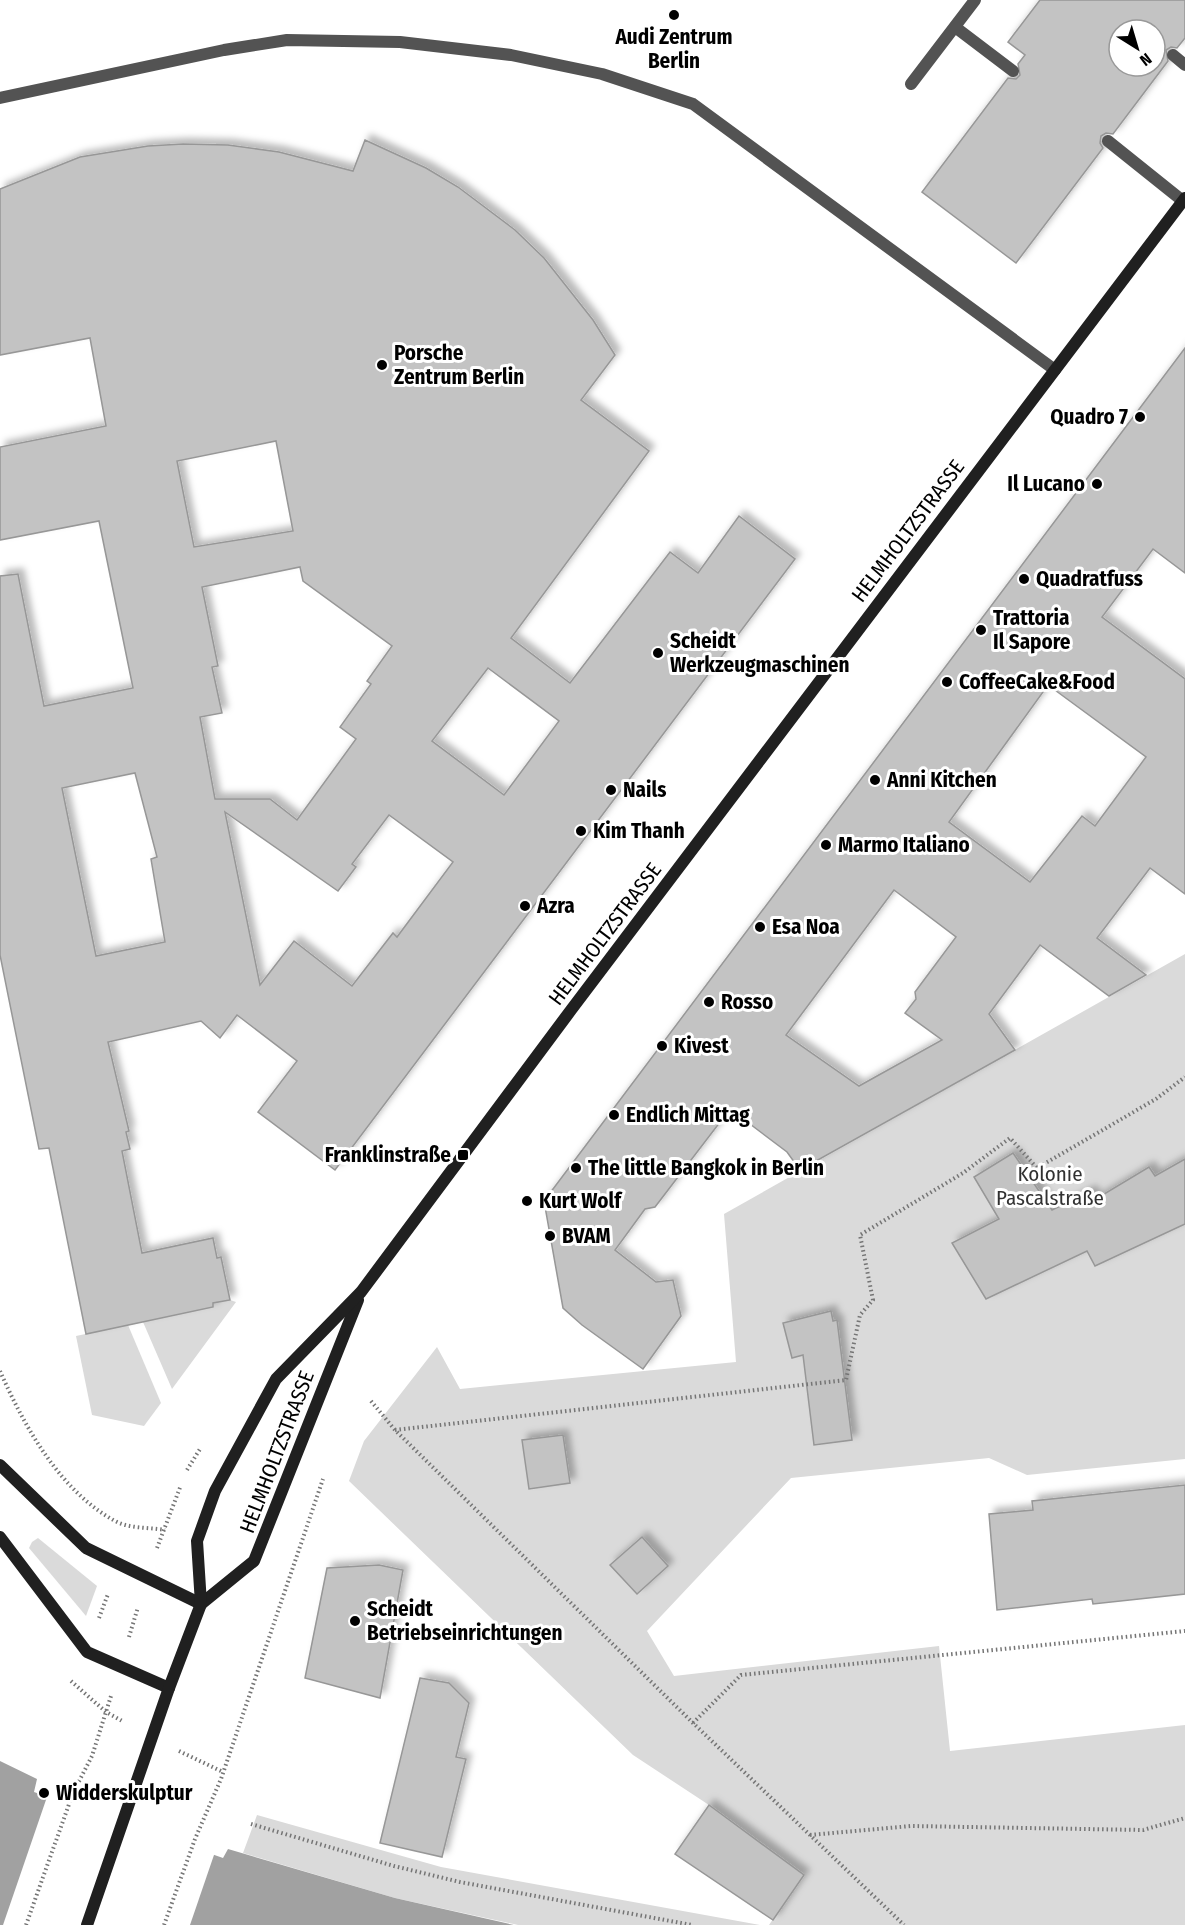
<svg xmlns="http://www.w3.org/2000/svg" width="1185" height="1925" font-family="'Fira Sans Condensed',sans-serif">
	<style>
		.green { fill: #dadada }
		.water { fill: #a1a1a1 }
		.pier { fill: #fff }
		.building { fill: #c3c3c3; stroke: #979797; stroke-width: 1.5; fill-rule: evenodd; filter: url(#shadow) }
		.lines { fill: none; stroke-linecap: round; stroke-linejoin: round }
		.path { stroke: #757575; stroke-width: 4; stroke-dasharray: 1.5 3; stroke-linecap: butt }
		.lane { stroke: #535353; stroke-width: 12 }
		.secondary { stroke: #202020; stroke-width: 12 }
		.poi-dot { fill: #000; stroke: #fff; stroke-width: 2 }
		.labels { text-anchor: middle; stroke-width: 6; stroke-linejoin: round; paint-order: stroke }
		.poi-label { font-size: 21px; font-weight: bold; fill: #000; stroke: #fff; text-anchor: start }
		.street-label { font-size: 21px; fill: #000; stroke: #fff }
		.park-label { font-size: 21px; fill: #313131; stroke: #fff }
	</style>
	<defs>
		<filter id="shadow"><feDropShadow dx="5.5" dy="-5.5" stdDeviation="3" flood-color="#0004"/></filter>
	</defs>
	<rect width="100%" height="100%" fill="#fff"/>
	<g class="green">
		<path d="M1185 954V1459L1027 1475 989 1458 791 1478 647 1631 674 1676 939 1646 950 1751 1185 1725V1925H769L803 1874 709 1805 633 1755 349 1481 364 1441 437 1347 460 1389 736 1362 724 1214Z"/>
		<path d="M230 1300 236 1302 172 1389 143 1322 213 1307V1303Z"/>
		<path d="M128 1325 161 1403 144 1426 92 1415 76 1336Z"/>
		<path d="M38 1538 97 1586 86 1616 29 1548 32 1542Z"/>
		<path d="M257 1815 441 1867 760 1925H518L395 1898 243 1853Z"/>
	</g>
	<path class="water" d="M0 1761 37 1779 34 1792 223 1858 228 1849 395 1898 514 1925H0Z"/>
	<path class="pier" d="M48 1794 215 1852 190 1925H3Z"/>
	<g class="building">
		<path d="M1040 0H1185V38L1177 48 1171 47 1166 50 1168 61 1113 134 1106 133 1101 136 1100 143 1103 148 1016 263 922 192 1008 78 1016 79 1020 75 1018 64 1025 55 1008 42ZM1119 30H1155V66H1119Z"/>
		<path d="M365 140 426 168 458 187 515 230 544 258 593 320 615 355 581 400 649 451 511 638 570 683 670 552 698 573 739 516 795 559 335 1170 258 1112 297 1061 237 1015 220 1038 201 1021 108 1042 129 1131 126 1132 130 1149 122 1151 142 1253 213 1238 217 1258 221 1257 230 1300 213 1303V1307L86 1334 49 1148 39 1149 0 955V576L18 574 44 706 133 688 99 521 0 540V447L106 426 90 338 0 355V189L80 157 148 146 183 144 228 145 279 152 353 171ZM276 441 293 531 194 547 177 461ZM300 567 303 581 392 646 367 681 371 684 340 727 356 739 297 820 270 799H215L200 717 222 713 212 667 218 666 202 587ZM488 668 559 721 504 795 432 741ZM135 773 157 857 151 859 165 942 96 956 62 788ZM225 812 338 891 356 867 352 864 389 815 453 862 397 937 393 933 352 986 294 941 260 985Z"/>
		<path d="M1185 348V573L1153 549 1102 617 1185 679V894L1150 868 1097 938 1146 975 1109 996 1040 945 989 1014 1015 1050 800 1170 787 1152 730 1109 655 1207 645 1209 615 1250 656 1282 673 1280 681 1316 643 1369 582 1325 563 1308 544 1201ZM1048 685 1146 757 1095 826 1082 816 1030 882 949 822ZM894 890 956 937 915 992 916 999 905 1013 942 1040 859 1086 786 1035Z"/>
		<path d="M1013 1153 1052 1210 1091 1191 1096 1199 1149 1167 1155 1176 1185 1159V1224L1095 1266 1087 1251 986 1299 952 1243 999 1219 974 1177Z"/>
		<path d="M831 1311 833 1321 837 1320 852 1440 814 1445 803 1355 792 1358 783 1323Z"/>
		<path d="M563 1435 570 1483 529 1489 522 1440Z"/>
		<path d="M1185 1485V1594L1093 1604 1092 1599 997 1610 989 1514 1033 1510 1032 1501Z"/>
		<path d="M642 1537 668 1566 637 1594 610 1565Z"/>
		<path d="M379 1565 403 1570 380 1698 305 1678 327 1568Z"/>
		<path d="M420 1678 449 1683 469 1703 456 1757 466 1759 442 1857 380 1843Z"/>
		<path d="M709 1805 804 1875 773 1920 675 1854Z"/>
	</g>
	<g class="lines">
		<g class="path">
			<path d="M0 1371C24 1426 60 1491 115 1521 130 1529 148 1527 165 1530"/>
			<path d="M371 1401 395 1430 693 1723 904 1925"/>
			<path d="M395 1430 846 1380 860 1315 873 1300 860 1235 963 1173 1010 1138 1037 1168 1156 1099 1185 1077"/>
			<path d="M187 1470 200 1449"/>
			<path d="M157 1548 181 1485"/>
			<path d="M99 1618 108 1594"/>
			<path d="M129 1637 138 1607"/>
			<path d="M71 1681 106 1712 124 1722"/>
			<path d="M693 1723 741 1675 1185 1631"/>
			<path d="M179 1751 223 1772"/>
			<path d="M251 1824 394 1866 460 1882 692 1925"/>
			<path d="M810 1835 911 1826 1143 1830 1185 1818"/>
			<path d="M26 1925 73 1793 92 1756 111 1696"/>
			<path d="M164 1925 195 1839 221 1779 323 1479"/>
		</g>
		<g class="lane">
			<path d="M955 27 1013 71"/>
			<path d="M1173 55 1185 65"/>
			<path d="M911 84 975 0"/>
			<path d="M0 98 224 50 287 40 400 42 511 55 602 74 693 104 1055 370"/>
			<path d="M1108 141 1183 201"/>
		</g>
		<g class="secondary">
			<path d="M0 1465 86 1548 201 1604"/>
			<path d="M0 1537 87 1652 169 1688"/>
			<path d="M201 1604 254 1561 358 1300"/>
			<path d="M87 1925 169 1688 201 1604 197 1541 215 1491 276 1379 361 1292 571 1010 1185 198"/>
		</g>
	</g>
	<g class="poi-dot">
		<circle cx="674" cy="15" r="6"/>
		<circle cx="382" cy="365" r="6"/>
		<circle cx="1140" cy="417" r="6"/>
		<circle cx="1097" cy="484" r="6"/>
		<circle cx="1024" cy="579" r="6"/>
		<circle cx="981" cy="630" r="6"/>
		<circle cx="658" cy="653" r="6"/>
		<circle cx="947" cy="682" r="6"/>
		<circle cx="875" cy="780" r="6"/>
		<circle cx="611" cy="790" r="6"/>
		<circle cx="581" cy="831" r="6"/>
		<circle cx="826" cy="845" r="6"/>
		<circle cx="525" cy="906" r="6"/>
		<circle cx="760" cy="927" r="6"/>
		<circle cx="709" cy="1002" r="6"/>
		<circle cx="662" cy="1046" r="6"/>
		<circle cx="614" cy="1115" r="6"/>
		<rect x="457" y="1149" width="12" height="12" rx="3"/>
		<circle cx="576" cy="1168" r="6"/>
		<circle cx="527" cy="1201" r="6"/>
		<circle cx="550" cy="1236" r="6"/>
		<circle cx="355" cy="1621" r="6"/>
		<circle cx="44" cy="1793" r="6"/>
	</g>
	<g class="labels">
		<g class="poi-label">
			<text x="674" y="44" text-anchor="middle">Audi Zentrum<tspan x="674" dy="24">Berlin</tspan></text>
			<text x="394" y="360">Porsche<tspan x="394" dy="24">Zentrum Berlin</tspan></text>
			<text x="1128" y="424" text-anchor="end">Quadro 7</text>
			<text x="1085" y="491" text-anchor="end">Il Lucano</text>
			<text x="1036" y="586">Quadratfuss</text>
			<text x="993" y="625">Trattoria<tspan x="993" dy="24">Il Sapore</tspan></text>
			<text x="670" y="648">Scheidt<tspan x="670" dy="24">Werkzeugmaschinen</tspan></text>
			<text x="959" y="689">CoffeeCake&amp;Food</text>
			<text x="887" y="787">Anni Kitchen</text>
			<text x="623" y="797">Nails</text>
			<text x="593" y="838">Kim Thanh</text>
			<text x="838" y="852">Marmo Italiano</text>
			<text x="537" y="913">Azra</text>
			<text x="772" y="934">Esa Noa</text>
			<text x="721" y="1009">Rosso</text>
			<text x="674" y="1053">Kivest</text>
			<text x="626" y="1122">Endlich Mittag</text>
			<text x="451" y="1162" text-anchor="end">Franklinstraße</text>
			<text x="588" y="1175">The little Bangkok in Berlin</text>
			<text x="539" y="1208">Kurt Wolf</text>
			<text x="562" y="1243">BVAM</text>
			<text x="367" y="1616">Scheidt<tspan x="367" dy="24">Betriebseinrichtungen</tspan></text>
			<text x="56" y="1800">Widderskulptur</text>
		</g>
		<g class="street-label">
			<text transform="translate(908 531) rotate(-53)" y="7">HELMHOLTZSTRASSE</text>
			<text transform="translate(605 934) rotate(-53)" y="7">HELMHOLTZSTRASSE</text>
			<text transform="translate(277 1452) rotate(-69)" y="7">HELMHOLTZSTRASSE</text>
		</g>
		<g class="park-label">
			<text x="1050" y="1181">Kolonie<tspan x="1050" dy="24">Pascalstraße</tspan></text>
		</g>
	</g>
	<g transform="translate(1137 48) rotate(143)"><circle r="28" fill="#ffffff" stroke="#999999" stroke-width="1.5"/>
	<path d="M0-4.5L10 22L0 15L-10 22Z" fill="#000000"/>
	<text y="-9" font-size="16" font-weight="bold" text-anchor="middle" fill="#000000">N</text>
	</g>
</svg>
